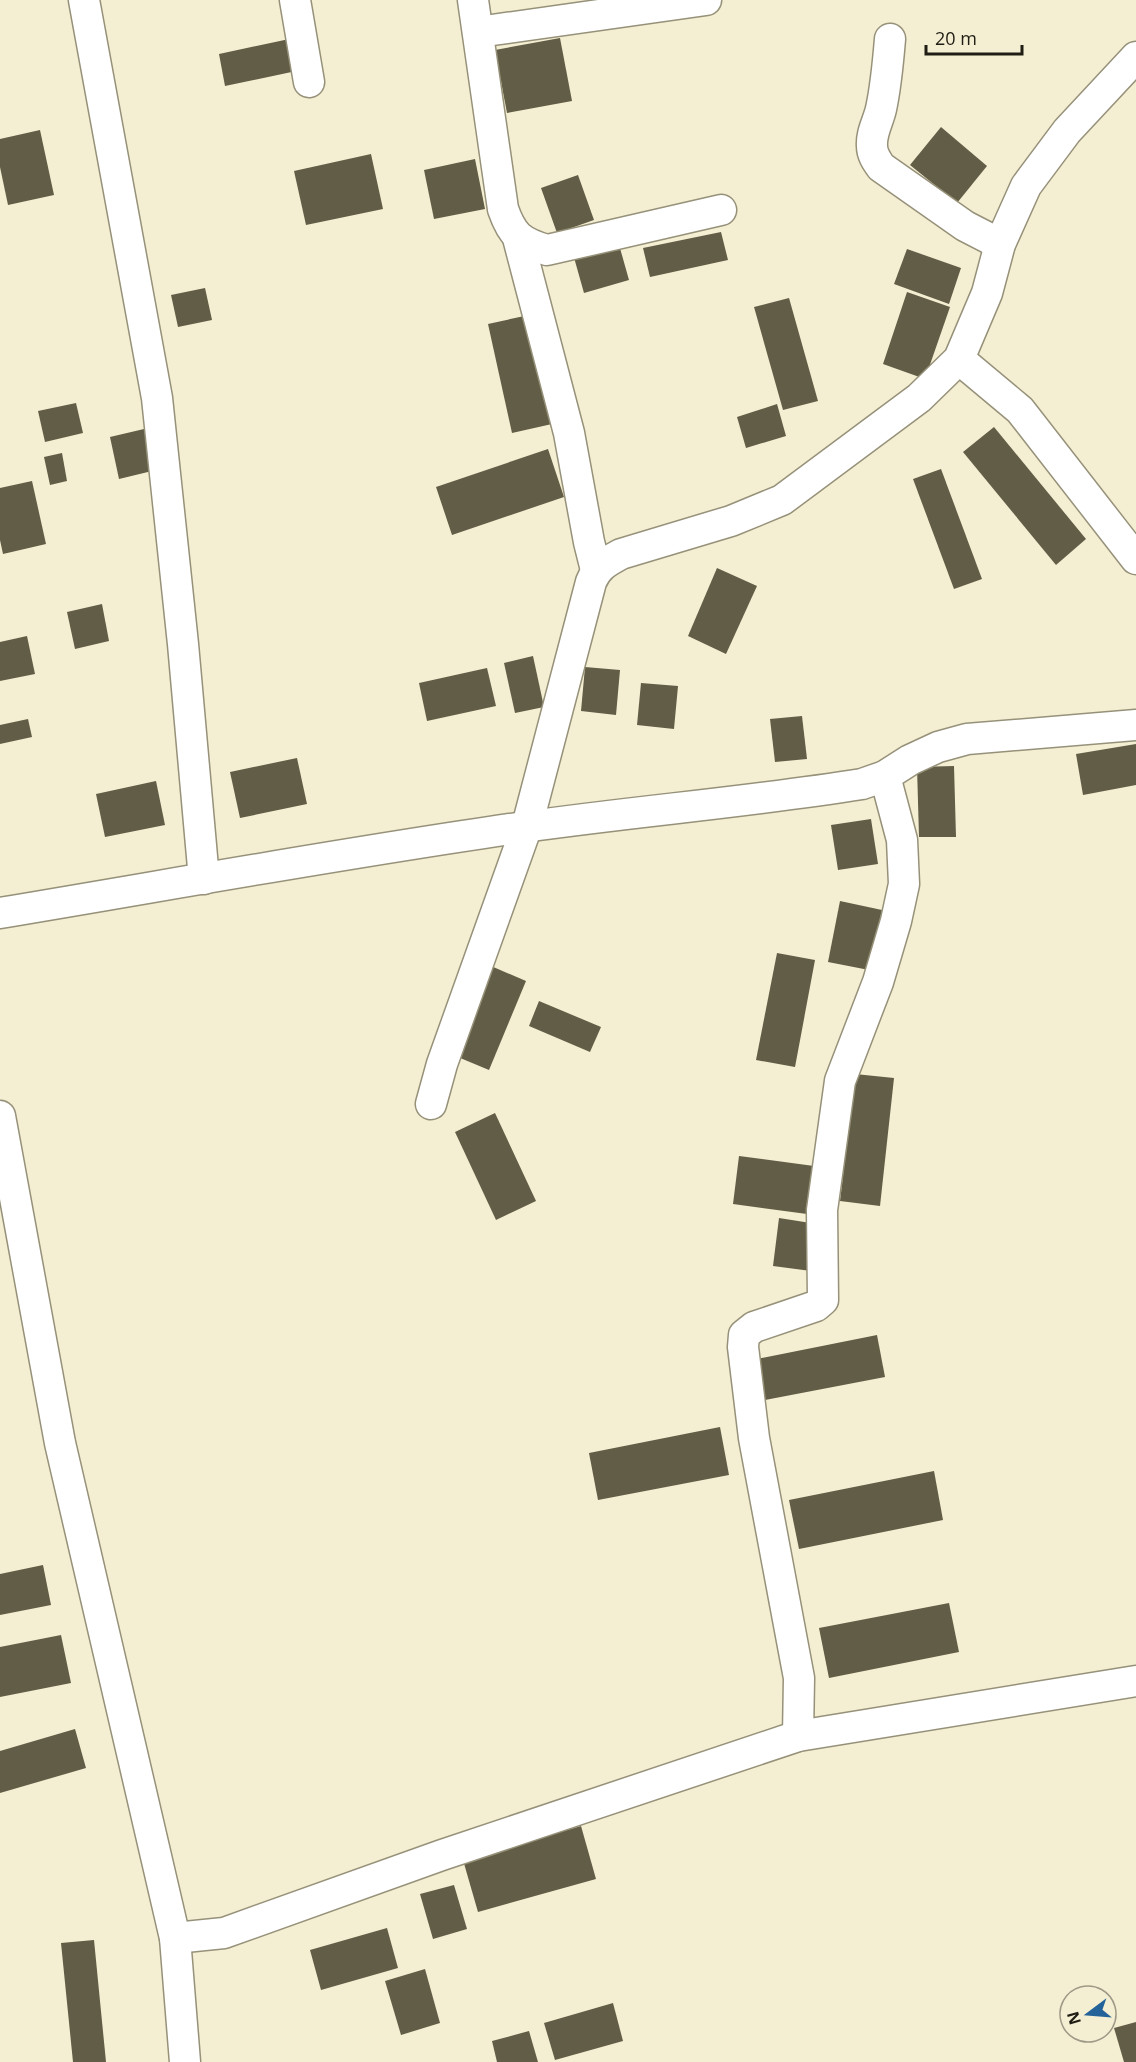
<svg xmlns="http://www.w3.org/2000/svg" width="1136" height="2062" font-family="'Open Sans',sans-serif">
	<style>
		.building { fill: #625d46 }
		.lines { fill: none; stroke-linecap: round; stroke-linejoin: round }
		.minor-casing { stroke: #969179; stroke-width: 33 }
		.minor { stroke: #fff; stroke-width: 30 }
	</style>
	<rect width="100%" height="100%" fill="#f4eed3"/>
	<g class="building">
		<path d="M294 38 301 70 225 86 219 54Z"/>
		<path d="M560 38 572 101 507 113 495 50Z"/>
		<path d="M941 127 987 166 957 203 910 165Z"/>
		<path d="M40 130 54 195 8 205 0 167V139Z"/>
		<path d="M371 154 383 209 306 225 294 171Z"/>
		<path d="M475 159 485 209 434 219 424 170Z"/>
		<path d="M578 175 594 220 557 233 541 188Z"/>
		<path d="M721 232 728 260 650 277 643 248Z"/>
		<path d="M618 241 629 280 584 293 573 254Z"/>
		<path d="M907 249 961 268 949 304 894 284Z"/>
		<path d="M205 288 212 320 178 327 171 295Z"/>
		<path d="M907 292 950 307 925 379 883 364Z"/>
		<path d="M789 298 818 401 783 410 754 307Z"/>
		<path d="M529 315 552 424 512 433 488 324Z"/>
		<path d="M76 403 83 433 45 442 38 411Z"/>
		<path d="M777 404 786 436 746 448 737 417Z"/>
		<path d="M994 427 1086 539 1056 565 963 452Z"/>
		<path d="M144 429 152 471 119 479 110 437Z"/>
		<path d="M548 449 564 497 452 535 436 487Z"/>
		<path d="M62 453 67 481 50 485 44 457Z"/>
		<path d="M941 469 982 579 954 589 913 479Z"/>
		<path d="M32 481 46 544 3 554 0 540V488Z"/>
		<path d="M717 568 757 586 726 654 688 636Z"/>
		<path d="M102 604 109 641 75 649 67 612Z"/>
		<path d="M27 636 35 674 0 681V642Z"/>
		<path d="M533 656 544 707 515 713 504 663Z"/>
		<path d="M585 667 620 670 616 715 581 711Z"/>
		<path d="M487 668 496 706 427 721 419 683Z"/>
		<path d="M641 683 678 686 674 729 637 725Z"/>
		<path d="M802 716 807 759 775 762 770 719Z"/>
		<path d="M28 719 32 737 0 744V725Z"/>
		<path d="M1136 744V785L1083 795 1076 754Z"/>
		<path d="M297 758 307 804 240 818 230 772Z"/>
		<path d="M954 766 956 837H919L917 767Z"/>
		<path d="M156 781 165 825 105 837 96 794Z"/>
		<path d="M871 819 878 864 838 870 831 825Z"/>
		<path d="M840 901 882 910 869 970 828 962Z"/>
		<path d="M777 953 815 960 795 1067 756 1060Z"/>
		<path d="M491 966 526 981 489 1070 453 1055Z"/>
		<path d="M539 1001 601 1027 590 1052 529 1026Z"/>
		<path d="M855 1074 894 1078 880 1206 840 1201Z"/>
		<path d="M495 1113 536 1201 496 1220 455 1132Z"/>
		<path d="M739 1156 814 1166 807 1214 733 1204Z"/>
		<path d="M779 1218 817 1224 811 1271 773 1266Z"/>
		<path d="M877 1335 885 1377 765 1400 757 1359Z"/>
		<path d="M720 1427 729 1475 598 1500 589 1453Z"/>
		<path d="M934 1471 943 1520 799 1549 789 1500Z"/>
		<path d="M43 1565 51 1605 0 1615V1574Z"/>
		<path d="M949 1603 959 1652 829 1678 819 1628Z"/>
		<path d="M61 1635 71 1683 0 1697V1647Z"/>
		<path d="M75 1729 86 1768 0 1793V1751Z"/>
		<path d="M581 1826 596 1879 478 1912 463 1860Z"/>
		<path d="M454 1885 467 1929 433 1939 420 1894Z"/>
		<path d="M387 1928 398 1968 321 1990 310 1950Z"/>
		<path d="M94 1940 106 2062H73L61 1943Z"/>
		<path d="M425 1969 440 2023 401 2035 385 1981Z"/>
		<path d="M613 2003 623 2041 555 2060 544 2023Z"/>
		<path d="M1136 2022V2062H1124L1114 2028Z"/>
		<path d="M529 2031 538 2062H497L492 2041Z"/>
	</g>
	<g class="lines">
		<defs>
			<g id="minor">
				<path d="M84 0 157 398 183 644 204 879"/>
				<path d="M295 0 309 82"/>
				<path d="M473 0 503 209C512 235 520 242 547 250L721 210"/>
				<path d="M478 32 706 0"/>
				<path d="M890 39C888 63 886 86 881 109 878 122 871 133 872 146 872 154 876 160 881 167L965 226 1000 244"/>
				<path d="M518 238 569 433 589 542 596 570"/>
				<path d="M959 359 1020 410 1136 559"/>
				<path d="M0 913C174 884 349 852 524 827 636 811 749 802 862 784L885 776 910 760 938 747 967 739 1136 725"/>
				<path d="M431 1104 442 1064 527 826 591 582C597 567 606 562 621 554L731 521 782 500 919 398 959 359 987 293 1000 244 1026 186 1067 131 1136 57"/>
				<path d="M0 1116 60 1443 175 1938 185 2062"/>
				<path d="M798 1736 799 1678 754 1438 743 1347 744 1335 754 1327 816 1306 823 1300 822 1210 840 1081 878 982 896 921 904 884 902 840 885 776"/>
				<path d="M175 1938 224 1933 442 1855 798 1736 1136 1681"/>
			</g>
		</defs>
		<use href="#minor" class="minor-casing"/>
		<use href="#minor" class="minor"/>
	</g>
	<g transform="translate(1088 2014) rotate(254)"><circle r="28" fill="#f4eed3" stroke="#9f9a87" stroke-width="1.5"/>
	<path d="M0-4.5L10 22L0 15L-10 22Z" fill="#236399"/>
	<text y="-9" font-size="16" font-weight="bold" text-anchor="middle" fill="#1f1d14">N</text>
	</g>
	<path d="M926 45v9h96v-9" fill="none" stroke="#1f1d14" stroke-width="3"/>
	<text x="935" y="45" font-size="18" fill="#1f1d14" stroke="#f4eed3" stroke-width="4.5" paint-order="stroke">20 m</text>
</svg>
